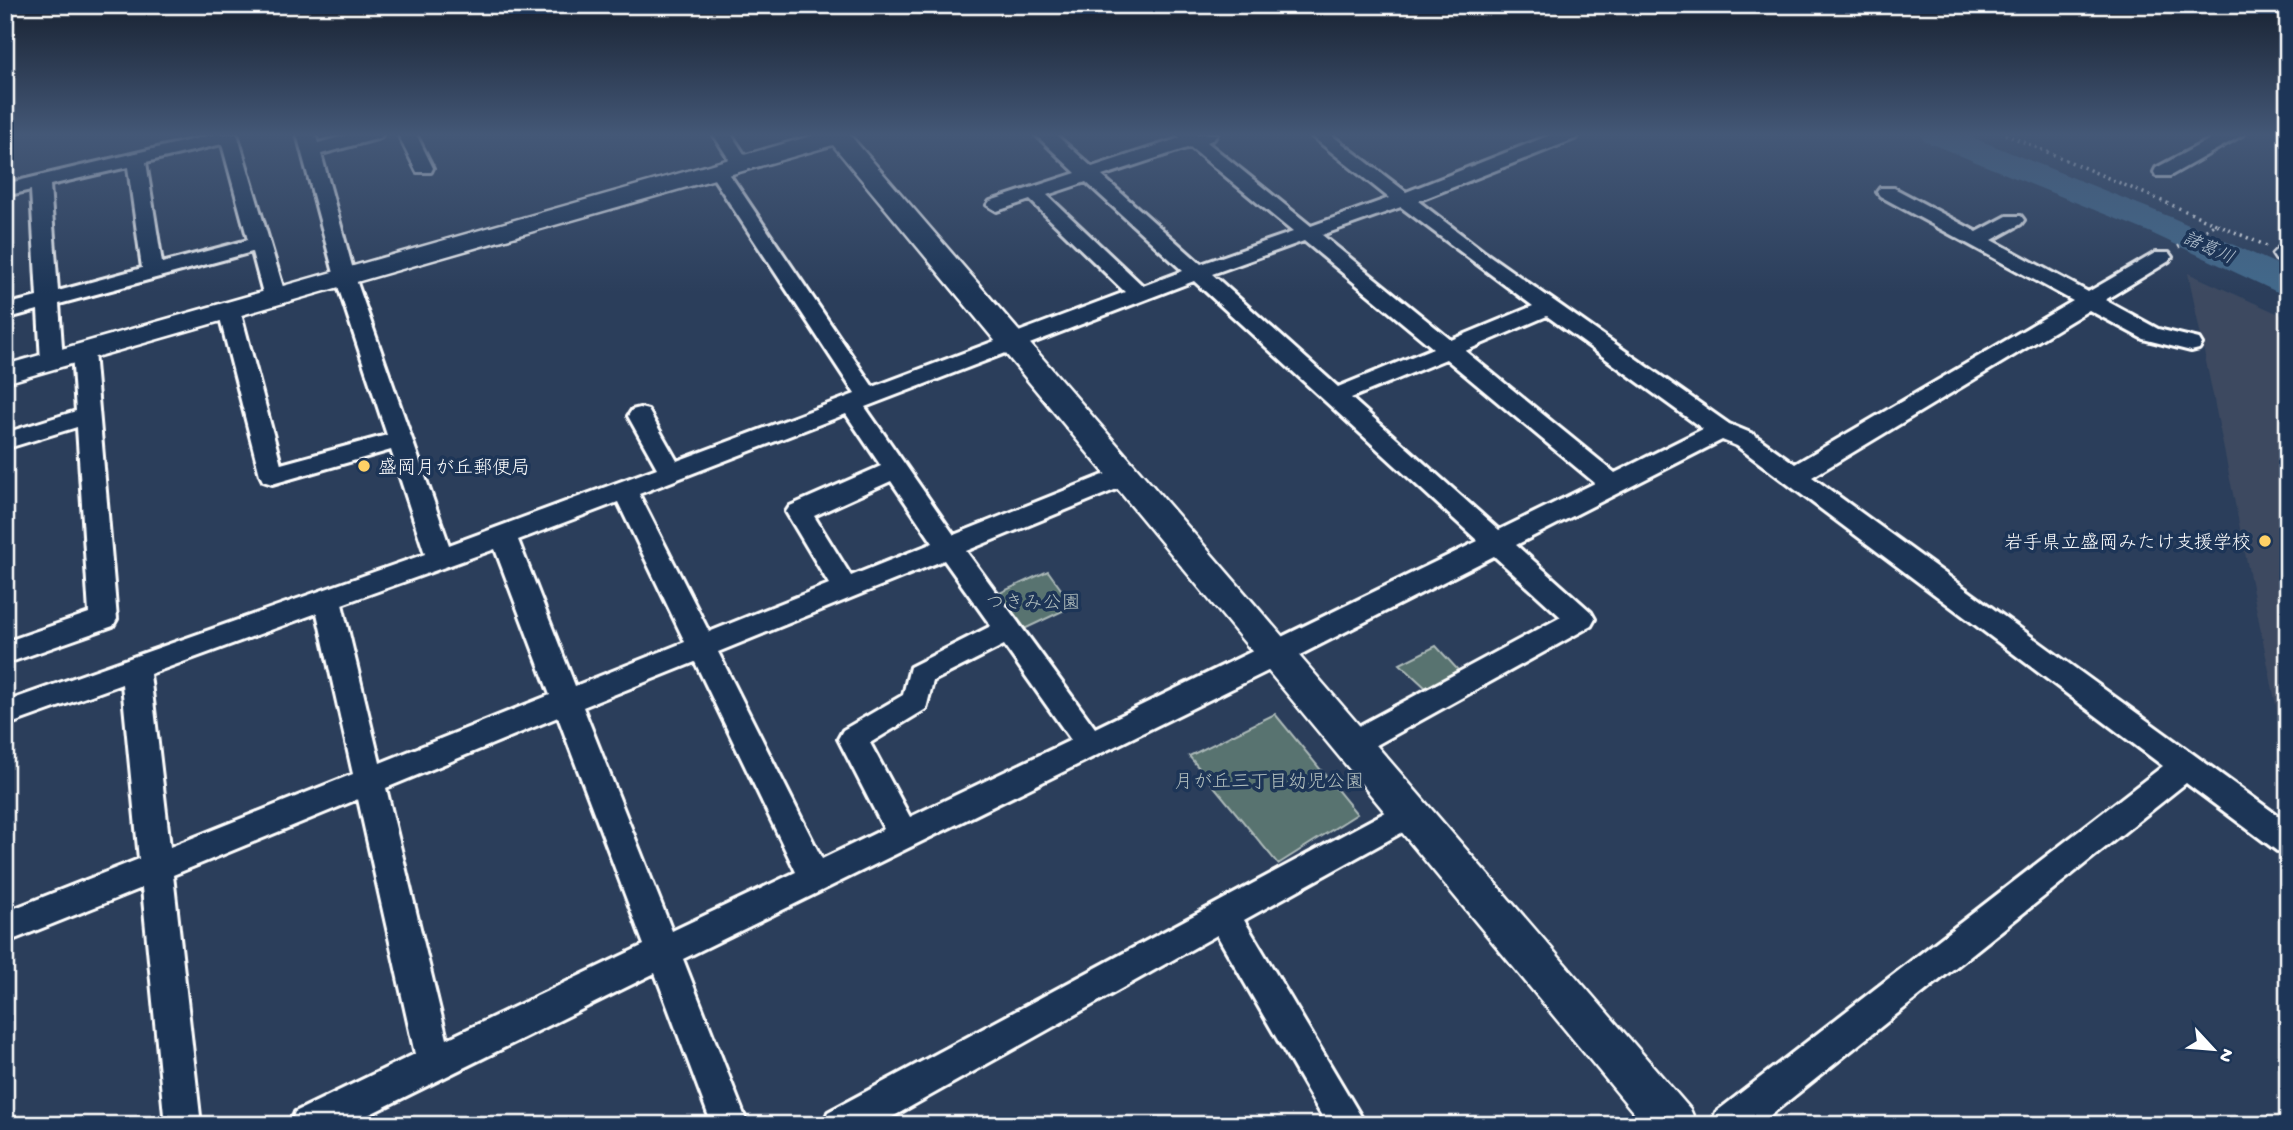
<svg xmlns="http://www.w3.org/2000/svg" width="2293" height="1130" font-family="'Gochi Hand','Klee One',sans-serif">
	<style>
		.built { fill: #3c4960 }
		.green { fill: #597370; stroke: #acb9b8; stroke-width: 2 }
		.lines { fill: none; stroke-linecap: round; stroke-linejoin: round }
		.river { fill: #43698b; fill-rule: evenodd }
		.minor-casing { stroke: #fff; stroke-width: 6 }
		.tertiary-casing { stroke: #fff; stroke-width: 5 }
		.path { stroke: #fff; stroke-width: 3.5; stroke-dasharray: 2 4.5; stroke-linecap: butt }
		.minor { fill: #1d3557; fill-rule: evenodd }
		.tertiary { fill: #1d3557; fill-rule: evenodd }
		.poi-dot { fill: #ffd166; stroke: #1d3557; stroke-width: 2.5 }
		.labels { text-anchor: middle; stroke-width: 7; stroke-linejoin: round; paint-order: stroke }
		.far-water-label { font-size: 18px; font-style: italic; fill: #b4c3d1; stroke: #1d3557 }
		.poi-label { font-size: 19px; fill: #fff; stroke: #1d3557; text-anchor: start }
		.park-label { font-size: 19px; fill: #b4c0bf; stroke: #1d3557 }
	</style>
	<rect width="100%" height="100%" fill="#2b3e5b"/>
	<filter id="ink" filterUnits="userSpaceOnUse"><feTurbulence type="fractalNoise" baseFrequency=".0143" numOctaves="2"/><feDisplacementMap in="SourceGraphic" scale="14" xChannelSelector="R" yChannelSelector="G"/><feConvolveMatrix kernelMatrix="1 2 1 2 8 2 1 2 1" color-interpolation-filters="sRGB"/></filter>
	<g filter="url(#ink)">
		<path class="built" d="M2188 273 2288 318V764Z"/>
		<g class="green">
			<path d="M1048 571 1073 606 1020 631 993 596Z"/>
			<path d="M1436 646 1458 670 1427 689 1400 664Z"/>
			<path d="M1275 714 1357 814 1278 864 1189 756Z"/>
		</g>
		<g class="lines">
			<path class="river" d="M1920 134H1964L2173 218 2288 269V294L2275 291 2149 232 1924 141Z"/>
			<defs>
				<g id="minor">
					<path d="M216 134H236L238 137 286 297 283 302H267L264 297 252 252 59 304 63 361 60 366H44L41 361 38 310 5 319V305L37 297 31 190 5 196V184ZM222 144 248 240 162 263 146 162ZM128 167 142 268 58 291 50 185Z"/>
					<path d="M297 134H315L318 143 351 134H383L380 138 321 154 355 277 449 545 657 468 628 416 632 410 640 408 648 410 677 461 855 394 708 170 717 164 724 166 873 387 1125 292 1030 200 997 211 987 205 990 201 1076 173 1035 134H1055L1092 167 1180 138 1177 134H1217L1214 139 1207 142 1311 226 1389 198 1309 134H1330L1406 192 1553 134H1580L1577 138 1418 201 1483 251 1729 424 1753 434 1795 464 2073 301 1880 196 1877 192 1880 188H1894L1977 232 2007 216H2021L2024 220 2021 224 1992 240 2088 292 2155 253H2169L2172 257 2169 261 2105 300 2158 329 2199 339 2202 344 2199 349 2191 351 2143 339 2089 310 1812 477 2288 823V855L2277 851 2186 783 1758 1125H1711L1716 1112 2163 766 1737 446 1722 440 1516 545 1591 612 1595 619 1591 626 1362 753 1352 756 1342 753 1337 744 1342 735 1561 617 1494 556 1286 662 683 959 748 1125H712L655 973 348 1125H290L295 1112 415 1054 358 799 173 875 201 1125H165L142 888 5 943V912L139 859 122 684 5 726V702L425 554 391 450 272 484 263 481 260 475 218 310 221 305H237L240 310 281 464 387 435 335 277ZM1190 147 1293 232 1201 264 1102 176ZM1086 182 1183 271 1143 286 1047 195ZM1401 207 1533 306 1451 340 1322 235ZM1304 241 1433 348 1338 387 1212 274ZM1194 281 1478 541 1095 728 966 551 1134 482 1137 476 1134 470 1125 467 1116 470 954 535 865 407ZM1547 316 1703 429 1615 473 1465 351ZM1446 359 1595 483 1499 530 1351 398ZM846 414 881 466 790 506 786 512 829 584 709 632 639 494ZM891 481 933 543 851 576 814 516ZM618 502 685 642 575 686 518 540ZM495 549 550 695 380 763 342 604ZM944 560 991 626 910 667 903 695 843 730 838 739 884 829 822 859 718 652ZM317 613 353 774 170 847 150 674ZM1004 645 1071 740 910 817 870 743 926 709 933 681ZM695 662 796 872 672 931 583 707ZM558 717 644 945 447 1039 386 788Z"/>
					<path d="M398 134H416L433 168 431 172H417Z"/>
					<path d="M713 134H731L750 163 748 167H734Z"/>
					<path d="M2220 134H2244L2170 176H2156L2154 172 2156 168Z"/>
					<path d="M83 345 91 347 94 352 117 619 113 626 5 664V642L89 613 77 427 5 449V433L76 411 72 352 75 347Z"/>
					<path d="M1410 799 1421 802 1425 812 1421 822 1244 920 1366 1125H1327L1217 935 878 1125H823L828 1112Z"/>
				</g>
				<g id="tertiary">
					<path d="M818 134H849L1690 1109 1697 1125H1644L833 145 5 383V365Z"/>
					<path d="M2288 244V261L2276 260 2272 254 2279 247Z"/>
				</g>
			</defs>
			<use href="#minor" class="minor-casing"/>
			<use href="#tertiary" class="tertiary-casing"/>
			<g class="path">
				<path d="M2005 134 2216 224"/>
				<path d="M2178 247 2216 224 2267 246"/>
			</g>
			<use href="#minor" class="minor"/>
			<use href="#tertiary" class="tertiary"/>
		</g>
	</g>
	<linearGradient id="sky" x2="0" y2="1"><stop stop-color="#182232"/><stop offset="0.46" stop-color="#445877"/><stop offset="1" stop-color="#445877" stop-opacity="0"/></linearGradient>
	<rect width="2293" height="293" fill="url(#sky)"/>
	<g class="poi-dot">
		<circle cx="364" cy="466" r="7"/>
		<circle cx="2265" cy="541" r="7"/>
	</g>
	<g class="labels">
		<g class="far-water-label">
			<text transform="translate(2209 247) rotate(24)" y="6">諸葛川</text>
		</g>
		<g class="poi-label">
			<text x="378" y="473">盛岡月が丘郵便局</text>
			<text x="2251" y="548" text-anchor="end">岩手県立盛岡みたけ支援学校</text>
		</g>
		<g class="park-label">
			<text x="1033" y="608">つきみ公園</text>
			<text x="1269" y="787">月が丘三丁目幼児公園</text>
		</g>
	</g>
	<rect width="2293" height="1130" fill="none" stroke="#1d3557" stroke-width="28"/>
	<rect x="14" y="14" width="2265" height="1102" fill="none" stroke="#fff" stroke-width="2.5" filter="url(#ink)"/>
	<g transform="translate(2213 1049) rotate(116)" stroke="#1d3557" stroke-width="5" paint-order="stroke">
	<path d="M0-5L12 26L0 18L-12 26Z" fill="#ffffff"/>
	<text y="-10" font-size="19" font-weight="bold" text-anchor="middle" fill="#ffffff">N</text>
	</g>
</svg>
